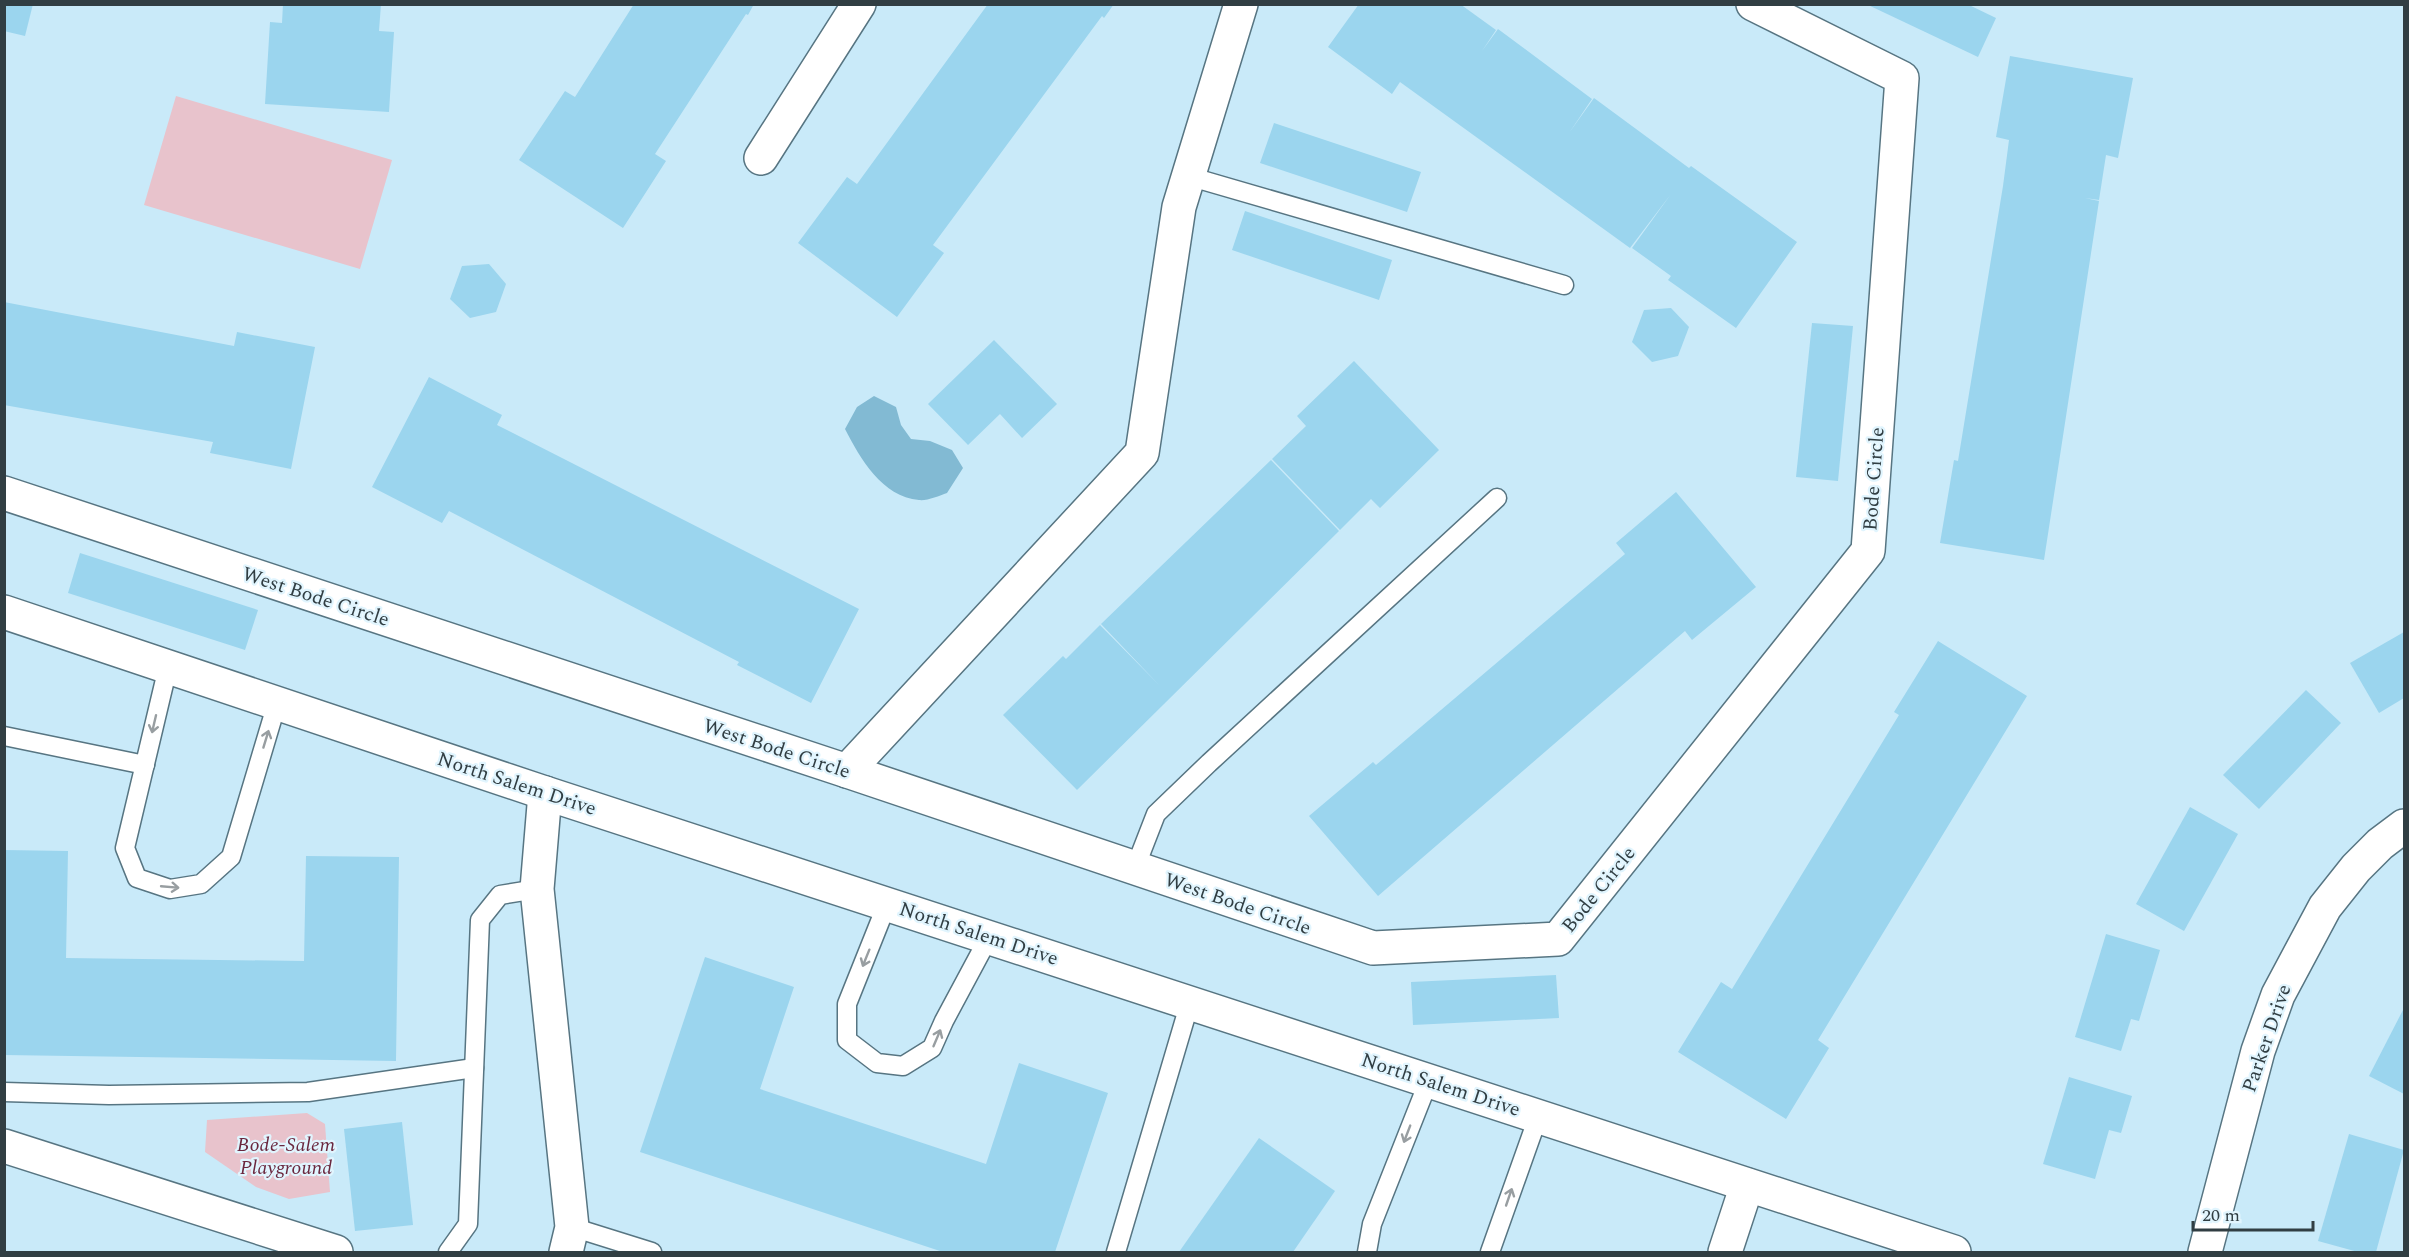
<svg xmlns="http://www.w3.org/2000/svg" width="2409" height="1257" font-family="Spectral,serif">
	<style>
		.green { fill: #e8c3cc }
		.water { fill: #82bad3 }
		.building { fill: #9bd5ee }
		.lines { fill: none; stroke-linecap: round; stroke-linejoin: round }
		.service-casing { stroke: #577582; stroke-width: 21 }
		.minor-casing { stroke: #577582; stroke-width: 36 }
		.tertiary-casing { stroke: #577582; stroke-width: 36 }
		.service { stroke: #fff; stroke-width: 18 }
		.minor { stroke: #fff; stroke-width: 33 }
		.tertiary { stroke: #fff; stroke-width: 33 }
		.oneway { stroke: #989ea1 }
		.labels { text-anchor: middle; stroke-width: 4.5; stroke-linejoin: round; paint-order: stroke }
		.street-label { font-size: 20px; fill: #313e43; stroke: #e1f5fe }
		.park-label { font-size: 20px; font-style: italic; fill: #6a273e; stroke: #e1f5fe }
	</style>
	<rect width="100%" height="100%" fill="#c9eaf9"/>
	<g class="green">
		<path d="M176 96 392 160 360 269 144 205Z"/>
		<path d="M307 1113 325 1124 330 1192 289 1199 256 1187 205 1152 207 1120Z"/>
	</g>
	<path class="water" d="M874 396 896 407 901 425 911 439 930 441 952 450 963 468 947 493C939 496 927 501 919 500 882 497 860 458 845 429L857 407Z"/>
	<g class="building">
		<path d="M4 4H33L25 36 4 31Z"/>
		<path d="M283 4H381L379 31 394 32 389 112 265 104 270 22 282 23Z"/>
		<path d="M634 4H754L748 15 746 14 655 154 666 161 623 228 519 160 565 91 575 97Z"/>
		<path d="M988 4H1114L1104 18 1102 16 933 245 944 253 897 317 798 243 847 177 857 184Z"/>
		<path d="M1359 4H1460L1496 30 1482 51 1498 29 1592 99 1569 133 1594 98 1689 168 1691 166 1797 242 1736 328 1668 280 1671 276 1632 248 1671 194 1630 248 1400 82 1392 94 1328 47Z"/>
		<path d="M1866 4H1967L1996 18 1978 57Z"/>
		<path d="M2010 56 2133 78 2118 158 2106 155 2099 200 2085 198 2099 201 2044 560 1940 543 1954 460 1958 461 2003 186 2009 140 1996 137Z"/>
		<path d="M1274 123 1421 172 1407 212 1260 163Z"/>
		<path d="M1245 211 1392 260 1379 300 1232 250Z"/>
		<path d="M489 264 506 284 496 312 470 318 450 299 462 266Z"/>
		<path d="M4 302 234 346 237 332 315 347 291 469 210 453 213 442 4 405Z"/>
		<path d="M1671 308 1689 327 1678 356 1652 362 1632 342 1644 310Z"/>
		<path d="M1812 323 1853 326 1838 481 1796 477Z"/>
		<path d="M994 340 1057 404 1022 438 1000 414 968 445 928 404Z"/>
		<path d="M1354 361 1439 450 1380 508 1371 499 1340 530 1272 459 1306 426 1297 416Z"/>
		<path d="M429 377 502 415 497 425 859 609 811 703 737 665 739 662 449 511 442 523 372 487Z"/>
		<path d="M1271 460 1339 531 1077 790 1003 715 1063 656 1066 659 1100 625 1160 686 1101 624Z"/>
		<path d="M1676 492 1756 587 1692 640 1685 631 1378 896 1309 816 1373 762 1376 765 1625 554 1616 543Z"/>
		<path d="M80 553 258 610 245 650 68 593Z"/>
		<path d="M2404 632V698L2379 713 2350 663Z"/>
		<path d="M1938 641 2027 696 1818 1040 1829 1048 1786 1119 1678 1052 1721 982 1732 989 1899 715 1894 712Z"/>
		<path d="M2306 690 2341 723 2259 809 2223 775Z"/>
		<path d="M2190 807 2238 834 2184 931 2136 904Z"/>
		<path d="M4 850 68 851 66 958 304 961 306 856 399 857 396 1061 4 1055Z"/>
		<path d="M2106 934 2160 950 2139 1021 2131 1019 2121 1051 2075 1037Z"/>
		<path d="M705 957 794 987 760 1089 986 1164 1019 1063 1108 1093 1055 1252H943L640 1152Z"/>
		<path d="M1556 975 1559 1018 1413 1025 1411 982Z"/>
		<path d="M2404 1008V1094L2369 1076Z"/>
		<path d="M2069 1077 2132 1096 2121 1133 2109 1130 2095 1179 2043 1164Z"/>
		<path d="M402 1122 413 1225 355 1231 344 1129Z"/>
		<path d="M2349 1134 2404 1150 2376 1252H2358L2318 1241Z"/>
		<path d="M1259 1138 1335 1191 1293 1252H1179Z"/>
	</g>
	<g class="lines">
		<defs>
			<g id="service">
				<path d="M1188 176 1564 285"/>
				<path d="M168 667 125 848 137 878 170 889 201 884 231 857 277 703"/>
				<path d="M4 736 145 765"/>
				<path d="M1135 868 1156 814 1209 763 1497 498"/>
				<path d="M887 904 847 1004V1040L877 1063 903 1066 932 1048 944 1021 989 937"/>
				<path d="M4 1092 109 1095 308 1092 474 1068"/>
				<path d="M572 1227 652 1252"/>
				<path d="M448 1252 468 1224 480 920 500 895 537 889"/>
				<path d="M1116 1252 1190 1002"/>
				<path d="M1367 1252 1372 1224 1429 1080"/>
				<path d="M1490 1252 1538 1117"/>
			</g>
			<g id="minor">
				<path d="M761 158 859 4"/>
				<path d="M4 493 847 771 1373 948 1558 939 1868 551 1902 78 1753 4"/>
				<path d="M847 771 1142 453 1179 207 1241 4"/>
				<path d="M545 793 537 889 572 1227 566 1252"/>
				<path d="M4 1146 336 1252"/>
				<path d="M1725 1252 1747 1185"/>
				<path d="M2205 1252 2258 1051 2278 995 2325 907 2356 868 2380 844 2404 826"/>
			</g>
			<path id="tertiary" d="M4 612 545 793 1954 1252"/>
		</defs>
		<use href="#service" class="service-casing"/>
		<use href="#minor" class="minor-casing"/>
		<use href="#tertiary" class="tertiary-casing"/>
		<use href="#service" class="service"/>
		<use href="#minor" class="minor"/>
		<use href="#tertiary" class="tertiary"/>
	</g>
	<defs><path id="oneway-shaft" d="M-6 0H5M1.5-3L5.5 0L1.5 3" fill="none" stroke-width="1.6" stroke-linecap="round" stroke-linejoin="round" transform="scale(1.5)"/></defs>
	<g class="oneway">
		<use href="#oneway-shaft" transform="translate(154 724) rotate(103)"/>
		<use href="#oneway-shaft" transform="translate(266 739) rotate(-73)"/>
		<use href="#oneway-shaft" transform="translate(170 887) rotate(5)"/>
		<use href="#oneway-shaft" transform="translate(866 958) rotate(112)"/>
		<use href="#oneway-shaft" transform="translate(937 1038) rotate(-67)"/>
		<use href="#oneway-shaft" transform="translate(1407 1134) rotate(111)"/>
		<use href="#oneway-shaft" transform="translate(1509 1197) rotate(-71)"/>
	</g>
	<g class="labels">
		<g class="street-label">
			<text transform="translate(1873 479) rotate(-86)" y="7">Bode Circle</text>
			<text transform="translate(316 596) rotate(18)" y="7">West Bode Circle</text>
			<text transform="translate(777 748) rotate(18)" y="7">West Bode Circle</text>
			<text transform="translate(517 783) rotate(18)" y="7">North Salem Drive</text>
			<text transform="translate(1598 889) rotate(-51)" y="7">Bode Circle</text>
			<text transform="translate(1238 903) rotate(19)" y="7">West Bode Circle</text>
			<text transform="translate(979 933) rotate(18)" y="7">North Salem Drive</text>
			<text transform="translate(2266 1038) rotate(-71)" y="7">Parker Drive</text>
			<text transform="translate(1441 1084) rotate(18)" y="7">North Salem Drive</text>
		</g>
		<g class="park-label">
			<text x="286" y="1151">Bode-Salem<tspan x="286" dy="23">Playground</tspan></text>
		</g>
	</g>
	<rect width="2409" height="1257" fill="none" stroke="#313e43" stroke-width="12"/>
	<path d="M2193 1221v9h120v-9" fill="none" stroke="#313e43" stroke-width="3"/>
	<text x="2202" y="1221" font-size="18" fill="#313e43" stroke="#e1f5fe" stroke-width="4.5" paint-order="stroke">20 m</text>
</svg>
